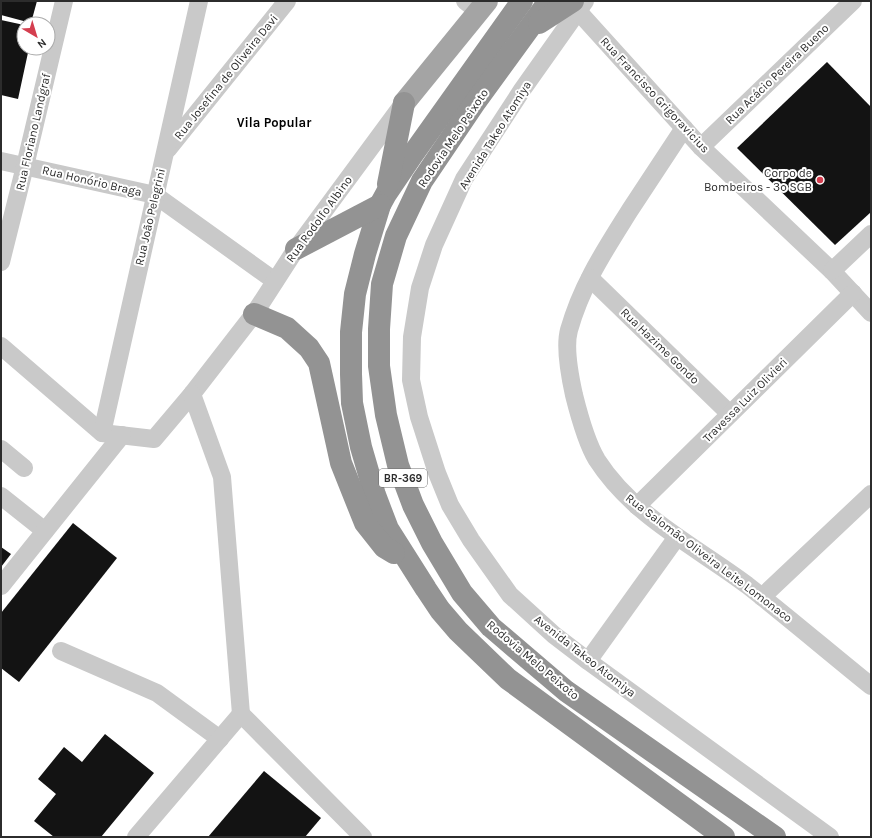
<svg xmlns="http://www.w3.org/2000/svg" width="872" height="838" font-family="Karla,sans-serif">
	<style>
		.building { fill: #131313 }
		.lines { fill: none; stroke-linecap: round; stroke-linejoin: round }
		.minor { stroke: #c9c9c9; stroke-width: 18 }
		.major { stroke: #a4a4a4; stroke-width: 22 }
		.highway { stroke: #939393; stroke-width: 22 }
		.poi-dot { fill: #d43e4f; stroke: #fff; stroke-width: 1.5 }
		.labels { text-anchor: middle; stroke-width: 4; stroke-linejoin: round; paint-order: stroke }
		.shield { fill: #fff; stroke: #6b6b6b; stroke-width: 1 }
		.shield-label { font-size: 11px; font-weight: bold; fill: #2c2c2c }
		.street-label { font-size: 12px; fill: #2c2c2c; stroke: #fff }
		.poi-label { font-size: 12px; fill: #2c2c2c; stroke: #fff; text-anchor: end }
		.neighbourhood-label { font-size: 13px; font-weight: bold; fill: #000; stroke: #fff }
	</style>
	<rect width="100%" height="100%" fill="#fff"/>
	<g class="building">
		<path d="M1 1H37L31 23 1 15Z"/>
		<path d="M1 20 24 25V48H29L18 99 1 95Z"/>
		<path d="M827 62 871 107V212L835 245 737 148Z"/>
		<path d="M73 523 117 558 19 682 1 668V613Z"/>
		<path d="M1 547 11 554 1 567Z"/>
		<path d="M105 734 154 773 101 837H54L34 821 56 794 38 779 64 747 82 762Z"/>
		<path d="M264 771 321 818 305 837H208Z"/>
	</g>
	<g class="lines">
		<g class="minor">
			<path d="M465 1 479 12"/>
			<path d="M585 1 522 90 464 179 434 245 420 288 412 337 411 380 419 417 437 473 450 505 471 540 510 595 554 635 588 661 830 837"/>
			<path d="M577 10 701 147 832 271 871 313"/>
			<path d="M684 128C666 155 648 183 630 210 605 250 582 284 569 330 564 348 570 377 574 395 579 415 586 442 597 460 633 516 695 546 747 585 789 618 830 653 871 686"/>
			<path d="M701 147 853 1"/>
			<path d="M168 149 287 1"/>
			<path d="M1 161 155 195 275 281"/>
			<path d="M1 262 25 166 64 1"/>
			<path d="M832 271 871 234"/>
			<path d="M590 278 730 414"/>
			<path d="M1 346 102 433 154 439 192 394 254 314 296 249 403 104"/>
			<path d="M192 394 222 477 241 714"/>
			<path d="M102 433 199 1"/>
			<path d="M1 449 24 468"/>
			<path d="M1 496 45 531"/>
			<path d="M637 506 853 293"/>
			<path d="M1 586 122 435"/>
			<path d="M762 597 871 494"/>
			<path d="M61 651 157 693 220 739"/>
			<path d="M588 661 677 537"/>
			<path d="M136 837 241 714 363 837"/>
		</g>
		<path class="major" d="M404 103 487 1"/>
		<g class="highway">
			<path d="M522 1 413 154 386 194 380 205 365 254 355 294 351 332V374L352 403 361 447 375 495 388 529 426 589 440 610 458 631 508 679 724 837"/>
			<path d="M549 1 474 104 422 181 396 236 382 284 379 329V366L386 415 398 465 413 505 432 543 462 593 491 627 566 691 775 837"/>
			<path d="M539 23 573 1"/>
			<path d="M388 184 404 103"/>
			<path d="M296 249 380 205"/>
			<path d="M254 314 287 328 309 348 319 363 341 463 365 523 384 547 394 553"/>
		</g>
	</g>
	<circle class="poi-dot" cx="820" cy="180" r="4"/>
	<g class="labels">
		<rect class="shield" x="379" y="469" width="48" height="18" rx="3"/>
		<g class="shield-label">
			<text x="403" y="482">BR-369</text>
		</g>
		<g class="street-label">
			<text transform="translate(777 74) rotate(-44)" y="4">Rua Acácio Pereira Bueno</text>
			<text transform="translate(226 77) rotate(-51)" y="4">Rua Josefina de Oliveira Davi</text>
			<text transform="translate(655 95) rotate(47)" y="4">Rua Francisco Grigoravicius</text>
			<text transform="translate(33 132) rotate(-77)" y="4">Rua Floriano Landgraf</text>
			<text transform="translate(495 135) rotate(-58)" y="4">Avenida Takeo Atomiya</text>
			<text transform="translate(453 138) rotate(-56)" y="4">Rodovia Melo Peixoto</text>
			<text transform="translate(92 181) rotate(13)" y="4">Rua Honório Braga</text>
			<text transform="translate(150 217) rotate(-77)" y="4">Rua João Pelegrini</text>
			<text transform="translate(319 219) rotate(-54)" y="4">Rua Rodolfo Albino</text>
			<text transform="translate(660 346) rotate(44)" y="4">Rua Hazime Gondo</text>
			<text transform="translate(745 400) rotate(-45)" y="4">Travessa Luiz Olivieri</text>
			<text transform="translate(709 558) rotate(37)" y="4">Rua Salomão Oliveira Leite Lomonaco</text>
			<text transform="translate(585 656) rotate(38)" y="4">Avenida Takeo Atomiya</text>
			<text transform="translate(533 660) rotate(40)" y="4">Rodovia Melo Peixoto</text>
		</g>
		<g class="poi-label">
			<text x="812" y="177">Corpo de<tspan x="812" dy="14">Bombeiros - 3º SGB</tspan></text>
		</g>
		<g class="neighbourhood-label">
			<text x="274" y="127">Vila Popular</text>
		</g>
	</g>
	<rect width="872" height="838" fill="none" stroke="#2c2c2c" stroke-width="4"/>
	<g transform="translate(36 36) rotate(142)"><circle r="19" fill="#ffffff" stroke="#ababab"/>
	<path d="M0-3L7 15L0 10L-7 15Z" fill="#d43e4f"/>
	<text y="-6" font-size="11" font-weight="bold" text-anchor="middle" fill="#2c2c2c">N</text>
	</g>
</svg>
